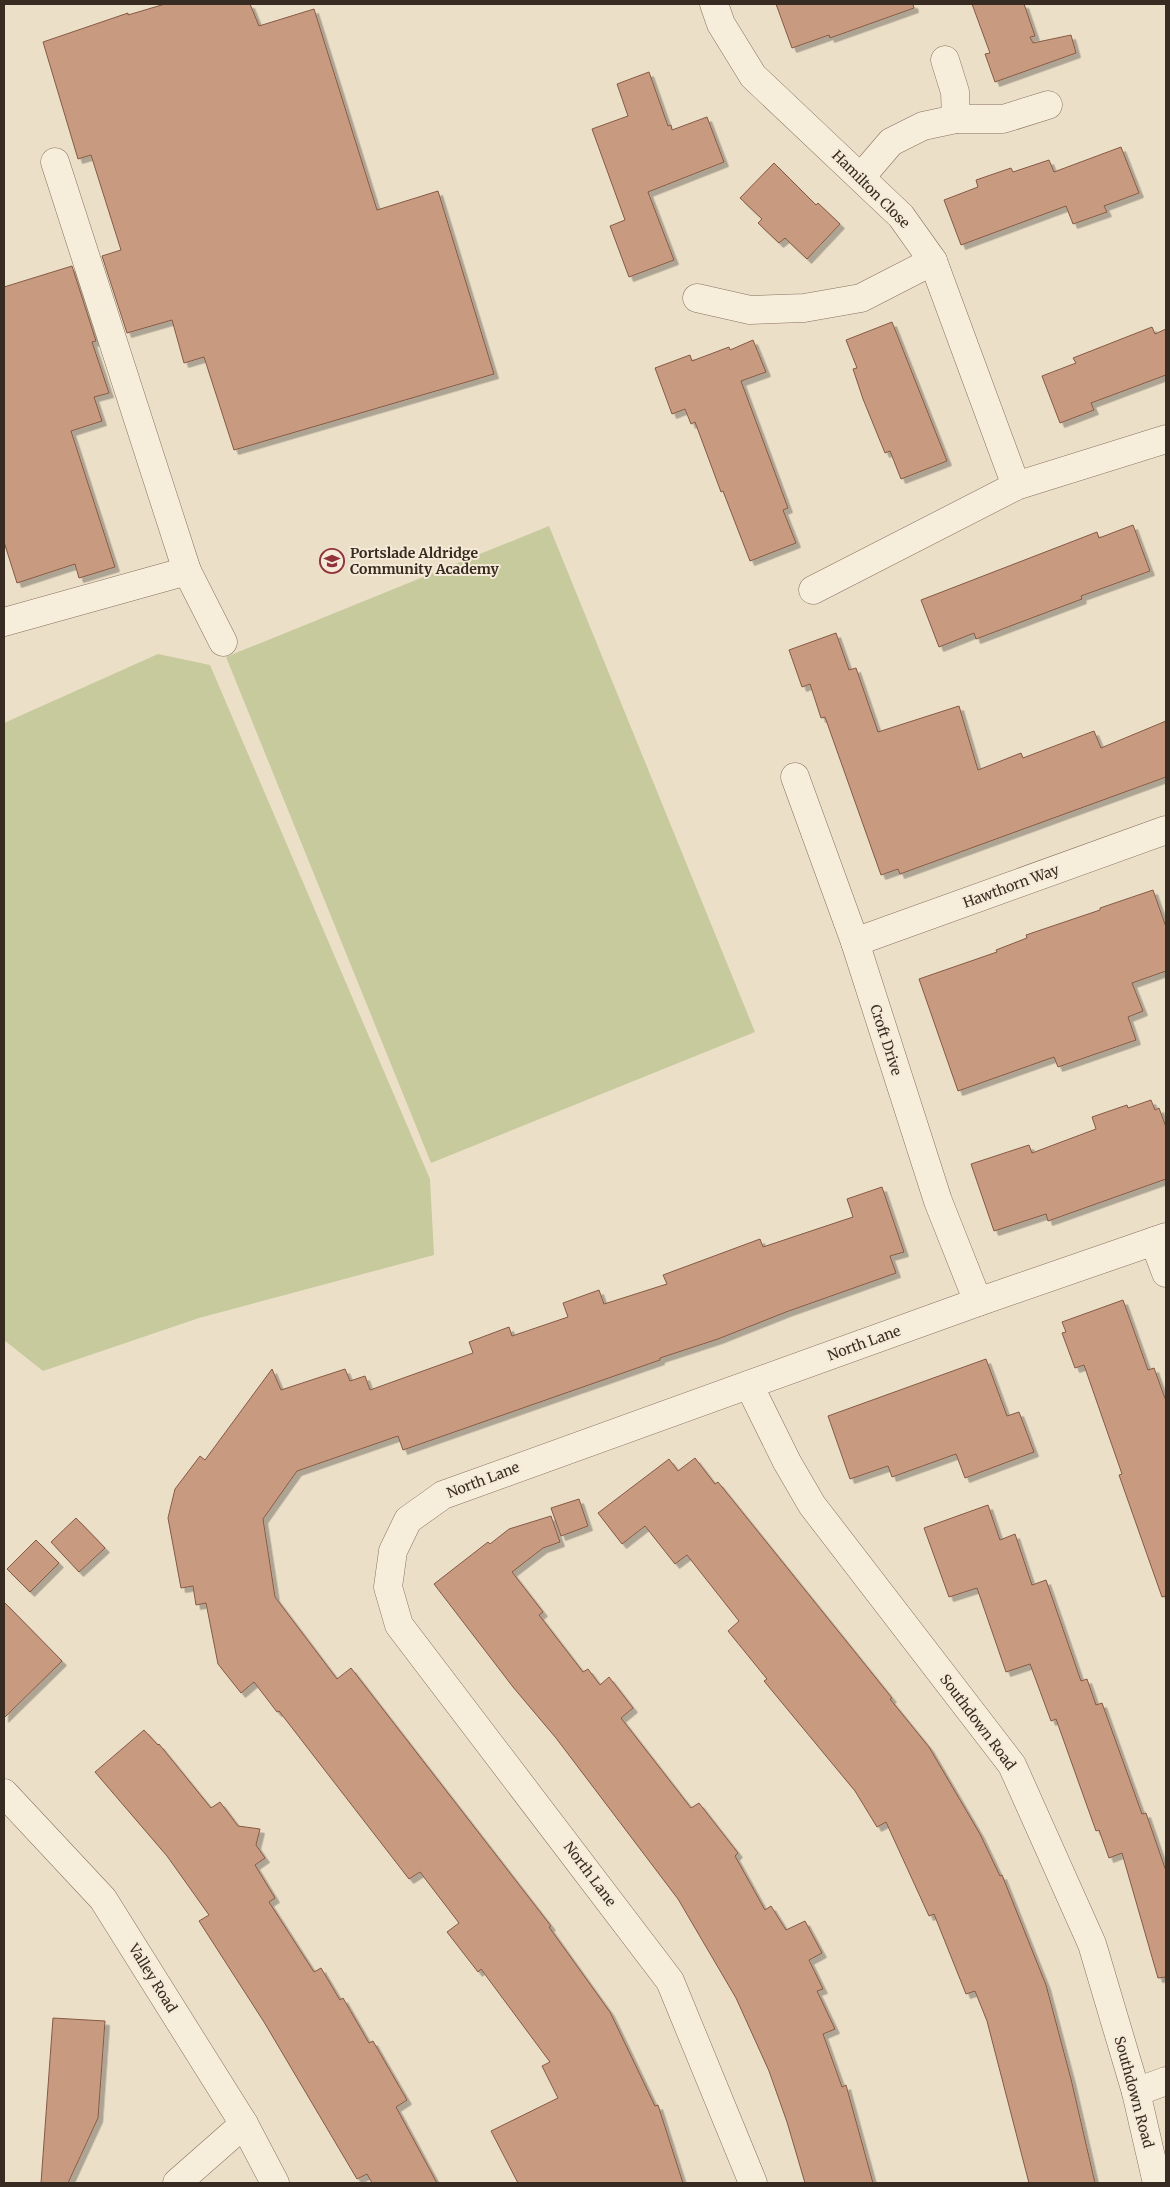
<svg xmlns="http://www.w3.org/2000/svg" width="1170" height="2187" font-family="Merriweather,serif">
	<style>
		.green { fill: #c7ca9c }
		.building { fill: #c89a80; stroke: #855a45; filter: url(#shadow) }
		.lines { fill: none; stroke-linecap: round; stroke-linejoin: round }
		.minor-casing { stroke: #87715e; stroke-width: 29 }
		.minor { stroke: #f7eddb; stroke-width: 28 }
		.labels { text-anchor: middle; stroke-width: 4; stroke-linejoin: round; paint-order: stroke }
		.street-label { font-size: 14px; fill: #382b21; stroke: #f4ead7 }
		.poi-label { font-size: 14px; font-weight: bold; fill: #382b21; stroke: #f4ead7; text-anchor: start }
	</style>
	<defs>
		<filter id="shadow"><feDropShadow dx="4.5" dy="4.5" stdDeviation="0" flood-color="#0004"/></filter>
	</defs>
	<rect width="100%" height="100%" fill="#ecdfc8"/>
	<g class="green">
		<path d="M549 526 755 1032 431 1163 226 657Z"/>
		<path d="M158 654 210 665 430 1179 434 1255 199 1318 43 1371 4 1340V723Z"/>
	</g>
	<g class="building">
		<path d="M165 4H250L259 26 314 9 377 210 438 191 494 374 234 450 204 357 184 363 172 320 127 333 102 256 121 250 91 155 78 159 43 42 128 13V15Z"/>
		<path d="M776 4H913L914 8 830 38 829 35 792 48Z"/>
		<path d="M972 4H1024L1035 36 1030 37 1033 43 1071 35 1076 53 995 82 985 54 990 53Z"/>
		<path d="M649 72 668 126 671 125 672 130 707 117 724 162 648 192 674 260 629 277 610 226 625 220 592 129 628 116 617 84Z"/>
		<path d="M1121 147 1139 193 1104 206 1107 212 1073 224 1066 206 961 245 944 200 978 187 976 180 1011 168 1013 172 1049 160 1054 172Z"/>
		<path d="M774 163 816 205 818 203 840 224 807 259 785 238 779 243 758 223 762 219 740 198Z"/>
		<path d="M72 266 96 341 92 342 109 393 94 397 102 421 71 431 115 567 79 578 75 564 17 583 4 542V287Z"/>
		<path d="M892 322 947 461 901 479 890 451 885 453 863 399 853 369 857 368 846 340Z"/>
		<path d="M1152 327 1155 334 1166 329V375L1091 403 1094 410 1060 423 1042 376 1076 363 1073 358Z"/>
		<path d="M753 340 766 372 741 381 788 508 783 510 796 543 750 561 723 491 721 492 695 422 691 424 685 409 672 414 655 368 690 355 692 361 729 347 730 350Z"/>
		<path d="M1133 525 1150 571 1081 596 1082 599 976 639 974 633 939 647 921 600 1097 532 1099 538Z"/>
		<path d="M836 633 849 670 856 668 878 732 959 706 978 770 1021 753 1023 758 1094 731 1101 748 1166 721V777L900 874 898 869 881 875 825 717 821 718 810 684 802 687 789 650Z"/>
		<path d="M1153 890 1166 927V971L1132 983 1143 1011 1128 1017 1136 1040 1058 1067 1054 1057 958 1091 919 979 997 952 996 950 1027 938 1026 935 1100 910V908Z"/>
		<path d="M1151 1100 1155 1110 1159 1108 1166 1127V1179L1048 1221 1046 1214 994 1231 971 1164 1029 1145 1032 1153 1096 1129 1092 1117 1127 1105 1128 1108Z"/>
		<path d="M882 1187 904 1252 890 1256 896 1273 786 1312 718 1339 660 1358V1360L403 1450 398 1436 297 1471 263 1519 275 1597 337 1679 351 1668 551 1926 549 1927 610 2012 655 2106 658 2105 683 2183H518L491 2131 558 2098 542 2066 550 2062 481 1969 478 1972 447 1932 459 1923 420 1872 409 1879 279 1711 277 1712 254 1682 241 1693 218 1664 206 1603 196 1605 193 1586 181 1588 168 1518 175 1489 200 1456 205 1460 272 1369 281 1390 345 1369 350 1381 365 1376 370 1390 473 1353 469 1342 509 1327 512 1336 568 1317 563 1303 599 1290 604 1304 667 1284 663 1275 760 1239 763 1247 853 1217 847 1199Z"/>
		<path d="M1123 1300 1148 1370 1154 1368 1166 1401V1596L1162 1597 1119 1475 1122 1474 1084 1365 1075 1368 1062 1333 1066 1332 1062 1322Z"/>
		<path d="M986 1359 1007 1416 1019 1412 1034 1452 965 1478 956 1454 892 1477 888 1466 850 1479 828 1416Z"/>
		<path d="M695 1458 715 1484 718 1482 892 1698 890 1699 929 1747 980 1834 1000 1876 1002 1875 1046 1985 1071 2079 1095 2183H1029L987 2021 975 1991 966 1994 934 1914 929 1916 886 1822 877 1827 855 1791 764 1681 767 1679 728 1631 739 1621 687 1555 675 1564 645 1526 622 1544 598 1513 669 1459 678 1471Z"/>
		<path d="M579 1499 588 1526 561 1536 551 1508Z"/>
		<path d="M988 1505 1000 1540 1015 1534 1032 1585 1046 1580 1081 1681 1087 1679 1096 1705 1102 1703 1142 1814 1146 1813 1166 1871V1977L1158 1978 1122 1853 1109 1858 1099 1830 1096 1831 1056 1719 1051 1721 1030 1664 1006 1672 977 1588 949 1597 924 1528Z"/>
		<path d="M551 1516 560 1542 543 1548 512 1572 543 1612 539 1615 583 1672 588 1669 600 1685 609 1677 633 1708 621 1718 691 1808 699 1803 738 1853 735 1856 765 1910 771 1906 786 1930 805 1921 822 1953 809 1960 823 1989 817 1991 835 2029 823 2034 842 2087 846 2085 873 2183H805L787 2122 769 2071 736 1998 678 1899 556 1738 513 1687 434 1584 488 1542 490 1544 509 1529Z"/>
		<path d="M76 1518 105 1548 79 1572 51 1542Z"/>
		<path d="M36 1540 59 1563 30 1592 7 1569Z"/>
		<path d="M4 1602 62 1661 4 1718Z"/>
		<path d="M144 1730 158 1745 159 1744 211 1808 220 1802 238 1826 260 1829 256 1845 265 1858 255 1865 275 1898 269 1902 314 1972 321 1968 340 2000 343 1998 369 2043 373 2041 407 2100 396 2107 437 2183H372L367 2174 357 2179 264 2022 199 1921 209 1915 167 1856 95 1772Z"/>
		<path d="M53 2018 105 2021 98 2118 68 2183H41Z"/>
	</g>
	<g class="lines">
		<defs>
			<g id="minor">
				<path d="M714 4 721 24 753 76 901 216 933 261 1016 486"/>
				<path d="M945 60 955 92 956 119"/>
				<path d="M55 162 187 571 223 642"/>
				<path d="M861 177 891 142 923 126 956 119H1003L1048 105"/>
				<path d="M697 298 750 310 804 308 861 298 933 261"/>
				<path d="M813 590 1016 486 1166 439"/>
				<path d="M4 622 187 571"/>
				<path d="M795 777 855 942 938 1201 978 1302"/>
				<path d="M855 942 1166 830"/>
				<path d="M1154 1241 1166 1273"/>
				<path d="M749 1385 787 1462 812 1505 1012 1765 1092 1944 1136 2092 1157 2183"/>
				<path d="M4 1793 103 1899 244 2124 275 2183"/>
				<path d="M1136 2092 1166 2081"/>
				<path d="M177 2183 244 2124"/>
				<path d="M753 2183 670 1981 399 1625 388 1587 393 1551 408 1520 443 1495 978 1302 1166 1237"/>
			</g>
		</defs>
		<use href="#minor" class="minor-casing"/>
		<use href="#minor" class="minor"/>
	</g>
	<defs>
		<symbol id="school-ring" viewBox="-11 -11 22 22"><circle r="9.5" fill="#f4ead7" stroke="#923239" stroke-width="1.5"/><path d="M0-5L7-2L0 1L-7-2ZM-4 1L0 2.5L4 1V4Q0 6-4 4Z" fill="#923239"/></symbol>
	</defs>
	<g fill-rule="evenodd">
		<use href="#school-ring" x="318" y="547" width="28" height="28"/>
	</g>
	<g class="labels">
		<g class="street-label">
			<text transform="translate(871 189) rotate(45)" y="5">Hamilton Close</text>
			<text transform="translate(1011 886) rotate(-20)" y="5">Hawthorn Way</text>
			<text transform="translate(886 1040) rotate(72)" y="5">Croft Drive</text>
			<text transform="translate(864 1343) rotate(-20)" y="5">North Lane</text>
			<text transform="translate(483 1480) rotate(-21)" y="5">North Lane</text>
			<text transform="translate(978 1722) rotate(53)" y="5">Southdown Road</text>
			<text transform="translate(590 1874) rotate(53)" y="5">North Lane</text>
			<text transform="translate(153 1978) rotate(58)" y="5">Valley Road</text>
			<text transform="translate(1134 2092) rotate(75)" y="5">Southdown Road</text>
		</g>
		<g class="poi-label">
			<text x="350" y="558">Portslade Aldridge<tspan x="350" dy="16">Community Academy</tspan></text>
		</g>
	</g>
	<rect width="1170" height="2187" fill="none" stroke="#382b21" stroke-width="10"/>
</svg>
